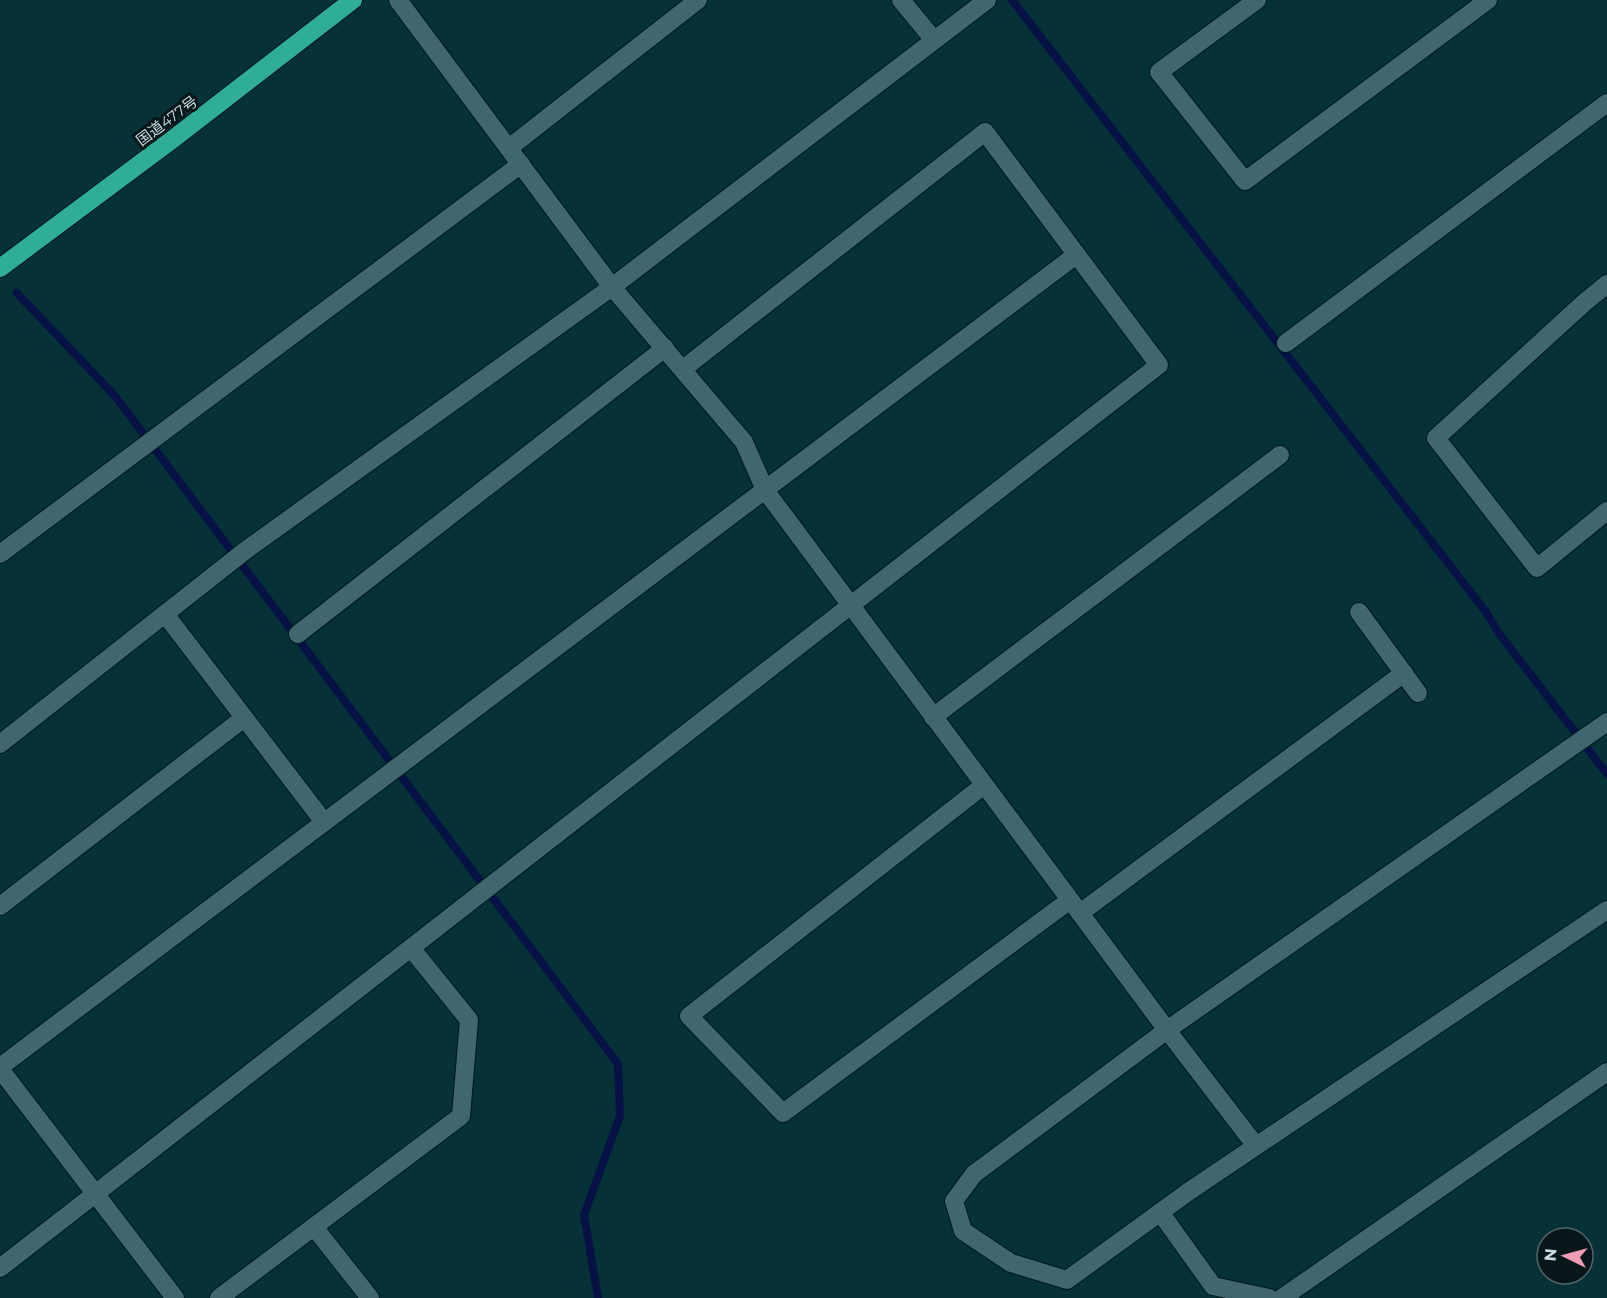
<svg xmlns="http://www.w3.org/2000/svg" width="1607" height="1298" font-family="Montserrat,'Noto Sans JP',sans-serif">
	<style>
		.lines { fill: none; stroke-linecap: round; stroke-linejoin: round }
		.stream { stroke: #081146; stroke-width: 8 }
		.minor-casing { stroke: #00181c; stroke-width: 20 }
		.highway-casing { stroke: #00181c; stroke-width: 20 }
		.minor { stroke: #3f676d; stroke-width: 18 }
		.highway { stroke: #30ad97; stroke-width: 18 }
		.labels { text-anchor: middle; stroke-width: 6; stroke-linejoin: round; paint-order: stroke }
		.street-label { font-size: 15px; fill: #c9dee2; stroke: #061619 }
	</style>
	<rect width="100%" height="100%" fill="#063137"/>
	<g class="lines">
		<g class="stream">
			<path d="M1012 0 1486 612 1498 632 1607 774"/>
			<path d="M17 293 115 396 618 1064 620 1116 584 1215 598 1298"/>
		</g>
		<defs>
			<g id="minor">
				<path d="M398 0 612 287 744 442 765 490 1167 1030 1256 1146"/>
				<path d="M901 0 934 40"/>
				<path d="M1257 0 1159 72 1245 181 1488 0"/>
				<path d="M509 148 698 0"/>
				<path d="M1607 284 1585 302 1436 438 1537 568 1607 511"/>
				<path d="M1286 343 1607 103"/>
				<path d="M0 554 521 164"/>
				<path d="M1359 612 1418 693"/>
				<path d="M165 614 324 822"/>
				<path d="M298 634 665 348"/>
				<path d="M933 717 1280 455"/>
				<path d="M1607 722 1167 1030 974 1174 954 1201 963 1231 1011 1263 1067 1280 1188 1192 1607 910"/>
				<path d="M0 744 246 550 612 287 987 0"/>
				<path d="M984 785 689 1016 783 1113 1070 900"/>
				<path d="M0 906 244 718"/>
				<path d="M1080 913 1404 673"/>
				<path d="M0 1067 1076 255"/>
				<path d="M0 1069 175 1298"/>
				<path d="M1160 1212 1213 1286 1269 1298"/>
				<path d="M314 1227 370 1298"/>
				<path d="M0 1268 1159 365 985 132 683 369"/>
				<path d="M219 1298 461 1116 469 1020 411 948"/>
				<path d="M1282 1298 1607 1072"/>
			</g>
			<path id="highway" d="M0 268 173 139 353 0"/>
		</defs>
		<use href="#minor" class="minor-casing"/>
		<use href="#highway" class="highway-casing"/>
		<use href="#minor" class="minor"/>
		<use href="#highway" class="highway"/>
	</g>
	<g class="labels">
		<g class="street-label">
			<text transform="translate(167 121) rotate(-37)" y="5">国道477号</text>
		</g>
	</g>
	<g transform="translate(1565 1256) rotate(275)"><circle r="28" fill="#061619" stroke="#546669" stroke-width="1.5"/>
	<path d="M0-4.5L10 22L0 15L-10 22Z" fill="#f09ab6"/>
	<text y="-9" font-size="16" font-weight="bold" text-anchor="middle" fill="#c9dee2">N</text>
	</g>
</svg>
